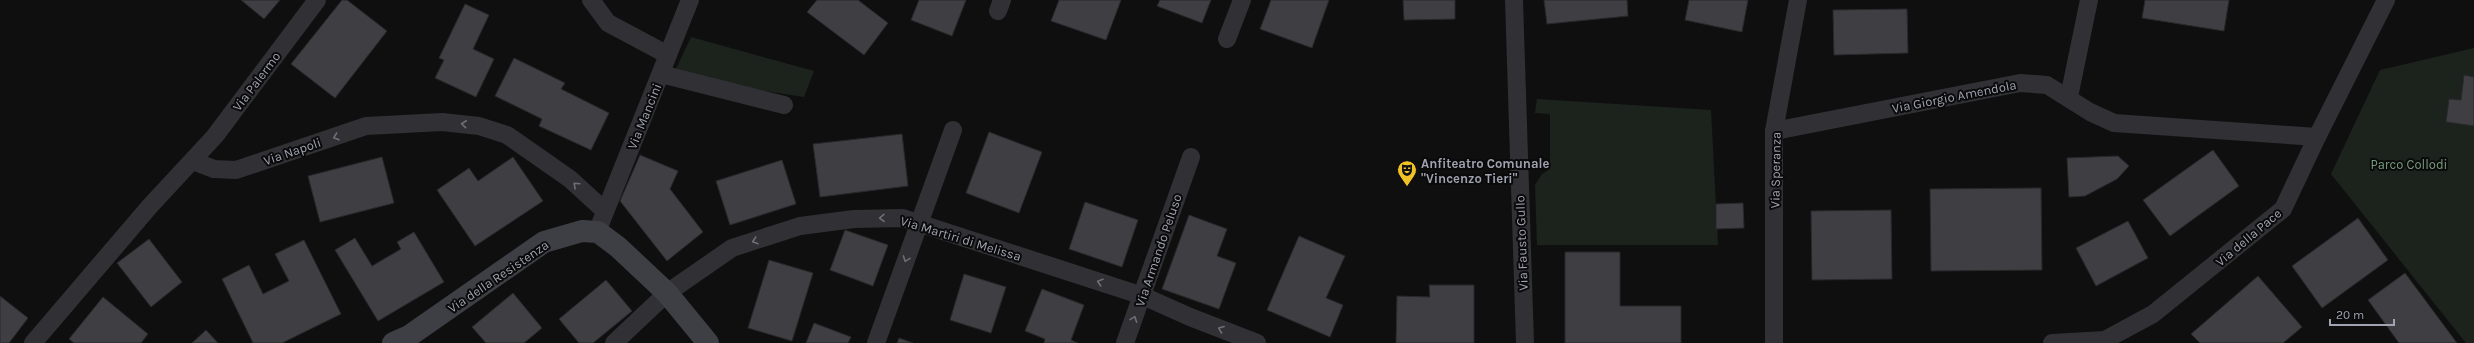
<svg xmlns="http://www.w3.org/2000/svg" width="2474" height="343" font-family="Karla,sans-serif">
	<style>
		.green { fill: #1c231d }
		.building { fill: #3e3e43; stroke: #29292c }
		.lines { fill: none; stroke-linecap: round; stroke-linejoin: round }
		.street { stroke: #303035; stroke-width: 18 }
		.secondary { stroke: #3e3f45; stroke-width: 22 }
		.oneway { stroke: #6e6f79 }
		.labels { text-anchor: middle; stroke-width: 4; stroke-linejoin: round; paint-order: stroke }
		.street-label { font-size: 13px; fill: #a0a3b1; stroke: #0a0a0b }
		.poi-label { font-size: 13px; font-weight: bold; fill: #a0a3b1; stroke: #0a0a0b; text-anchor: start }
		.park-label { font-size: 13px; fill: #779d7d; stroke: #0a0a0b }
	</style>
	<rect width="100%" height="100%" fill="#0f0f10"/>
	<g class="green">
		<path d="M691 37 814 71 804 97 739 87 676 69Z"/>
		<path d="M2474 48V343H2466L2331 174 2380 70Z"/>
		<path d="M1537 99 1711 110 1718 245H1537L1535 185 1542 174 1550 169V114L1535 113Z"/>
	</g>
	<g class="building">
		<path d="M241 0H280L264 19Z"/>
		<path d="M342 0H347L387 31 335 98 291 64Z"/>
		<path d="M817 0H858L888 23 864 55 807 12Z"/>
		<path d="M919 0H966L952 36 911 20Z"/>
		<path d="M1059 0H1121L1106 40 1051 21Z"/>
		<path d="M1160 0H1211L1202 23 1157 6Z"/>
		<path d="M1271 0H1329L1312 48 1260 29Z"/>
		<path d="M1403 0H1455V19L1404 20Z"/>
		<path d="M1544 0H1627L1628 16 1547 24Z"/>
		<path d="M1689 0H1748L1742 32 1685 20Z"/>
		<path d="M2145 0H2229L2224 31 2142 18Z"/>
		<path d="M465 4 489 15 473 49 494 59 476 97 435 78 444 60 439 58Z"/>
		<path d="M1907 9 1908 53 1834 55 1833 10Z"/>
		<path d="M514 58 565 83 561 89 609 113 591 150 539 126 542 119 495 96Z"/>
		<path d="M2464 75 2474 77V126L2446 122 2449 99 2461 100Z"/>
		<path d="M989 132 1042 152 1019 213 966 193Z"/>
		<path d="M902 134 908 186 820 197 813 144Z"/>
		<path d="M2213 150 2239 186 2170 236 2143 200Z"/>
		<path d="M640 155 678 171 670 189 703 232 667 261 620 201Z"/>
		<path d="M2118 156 2129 166 2117 179 2085 196 2069 197 2067 158Z"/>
		<path d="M382 157 394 203 320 222 308 176Z"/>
		<path d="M513 157 543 201 475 246 437 190 469 168 478 181Z"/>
		<path d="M782 160 796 204 730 225 716 181Z"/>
		<path d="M2041 188 2042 270 1931 271 1930 189Z"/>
		<path d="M1085 202 1138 220 1122 267 1069 249Z"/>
		<path d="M1743 203 1744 228 1716 229V204Z"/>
		<path d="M1891 210 1892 279 1812 280 1811 211Z"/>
		<path d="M1189 215 1227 229 1217 256 1236 263 1219 309 1162 289Z"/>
		<path d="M2358 218 2388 260 2322 308 2292 266Z"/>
		<path d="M2128 221 2148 258 2096 286 2076 248Z"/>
		<path d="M845 230 888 245 873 286 830 270Z"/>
		<path d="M414 232 444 282 378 321 335 250 355 238 372 266 401 249 397 242Z"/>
		<path d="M1299 236 1345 256 1326 298 1343 305 1330 337 1267 310Z"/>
		<path d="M149 239 182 282 151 307 117 263Z"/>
		<path d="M304 240 341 314 282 343H253L222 279 249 265 263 294 289 281 275 254Z"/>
		<path d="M1565 252H1620V306H1681V343H1565Z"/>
		<path d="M769 260 813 273 792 341 748 328Z"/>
		<path d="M2405 273 2457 343H2399L2368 300Z"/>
		<path d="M964 274 1006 287 991 333 950 320Z"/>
		<path d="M2258 276 2302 327 2283 343H2200L2191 334Z"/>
		<path d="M606 280 632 311 593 343H579L559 319Z"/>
		<path d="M1429 285H1474V343H1396L1397 296 1430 297Z"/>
		<path d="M1042 289 1084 305 1071 340 1078 343H1044L1045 339 1025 331Z"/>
		<path d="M513 293 542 328 524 343H486L472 327Z"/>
		<path d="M0 296 28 318 9 343H0Z"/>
		<path d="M103 297 148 334 141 343H74L69 339Z"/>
		<path d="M814 323 851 337 848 343H806Z"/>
		<path d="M206 330 218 343H192Z"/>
		<path d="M899 338 913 343H897Z"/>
	</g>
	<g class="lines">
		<g class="street">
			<path d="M591 0 608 23 668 55"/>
			<path d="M1514 0 1525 343"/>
			<path d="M998 11 1002 0"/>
			<path d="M1227 39 1242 0"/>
			<path d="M661 74 784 105"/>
			<path d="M2069 97 2089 0"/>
			<path d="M1774 131 2020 83 2047 85 2090 112 2114 123 2317 137"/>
			<path d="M193 161 214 169 236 170 366 126 442 122 479 126 507 135 570 179 605 211"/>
			<path d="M601 222 690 0"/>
			<path d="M33 343 150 206 215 136 317 0"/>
			<path d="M614 343 667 293 732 248 800 226 854 219 903 218 1143 296 1190 317 1257 343"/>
			<path d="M876 343 953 130"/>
			<path d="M1125 343 1191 157"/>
			<path d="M1774 343V131L1798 0"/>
			<path d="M2052 343 2105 340 2153 314 2283 209 2317 137 2386 0"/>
		</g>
		<path class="secondary" d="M393 343 409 336 544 242 582 231 598 232 618 247 667 293 708 343"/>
	</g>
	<defs><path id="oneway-chevron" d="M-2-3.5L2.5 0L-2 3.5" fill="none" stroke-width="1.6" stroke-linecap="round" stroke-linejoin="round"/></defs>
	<g class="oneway">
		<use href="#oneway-chevron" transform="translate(464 124) rotate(-174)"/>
		<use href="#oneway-chevron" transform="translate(336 137) rotate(161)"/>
		<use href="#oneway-chevron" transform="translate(576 185) rotate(-137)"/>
		<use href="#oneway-chevron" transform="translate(882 218) rotate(179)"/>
		<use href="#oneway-chevron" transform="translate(755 241) rotate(162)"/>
		<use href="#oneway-chevron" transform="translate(906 259) rotate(110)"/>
		<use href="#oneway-chevron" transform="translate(1100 282) rotate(-162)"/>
		<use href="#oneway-chevron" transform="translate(1134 319) rotate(-69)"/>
		<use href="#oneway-chevron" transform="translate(1221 329) rotate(-159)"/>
	</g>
	<defs>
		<symbol id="theatre-pin" viewBox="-11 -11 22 30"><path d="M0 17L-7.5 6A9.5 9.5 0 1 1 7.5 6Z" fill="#f0c228" stroke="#0a0a0b"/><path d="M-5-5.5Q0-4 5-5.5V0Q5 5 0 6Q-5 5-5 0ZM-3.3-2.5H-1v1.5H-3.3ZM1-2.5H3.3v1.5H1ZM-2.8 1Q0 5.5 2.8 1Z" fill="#111"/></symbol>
	</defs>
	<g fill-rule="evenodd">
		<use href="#theatre-pin" x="1396" y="159" width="22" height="30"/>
	</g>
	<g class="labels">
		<g class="street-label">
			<text transform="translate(256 81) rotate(-53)" y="5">Via Palermo</text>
			<text transform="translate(1954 96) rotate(-11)" y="5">Via Giorgio Amendola</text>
			<text transform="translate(644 116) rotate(-68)" y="5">Via Mancini</text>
			<text transform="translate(292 151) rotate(-19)" y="5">Via Napoli</text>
			<text transform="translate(1775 170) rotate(-89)" y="5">Via Speranza</text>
			<text transform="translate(2248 237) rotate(-40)" y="5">Via della Pace</text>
			<text transform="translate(961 238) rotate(17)" y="5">Via Martiri di Melissa</text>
			<text transform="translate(1521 243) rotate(-92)" y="5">Via Fausto Gullo</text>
			<text transform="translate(1158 250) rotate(-71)" y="5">Via Armando Peluso</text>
			<text transform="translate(498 276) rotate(-34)" y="5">Via della Resistenza</text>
		</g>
		<g class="poi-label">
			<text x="1421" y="168">Anfiteatro Comunale<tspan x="1421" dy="15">"Vincenzo Tieri"</tspan></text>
		</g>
		<g class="park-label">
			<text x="2409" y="169">Parco Collodi</text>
		</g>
	</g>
	<path d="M2330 319v6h64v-6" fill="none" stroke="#a0a3b1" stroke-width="2"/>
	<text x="2336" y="319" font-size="12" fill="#a0a3b1" stroke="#0a0a0b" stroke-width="3" paint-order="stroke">20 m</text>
</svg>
